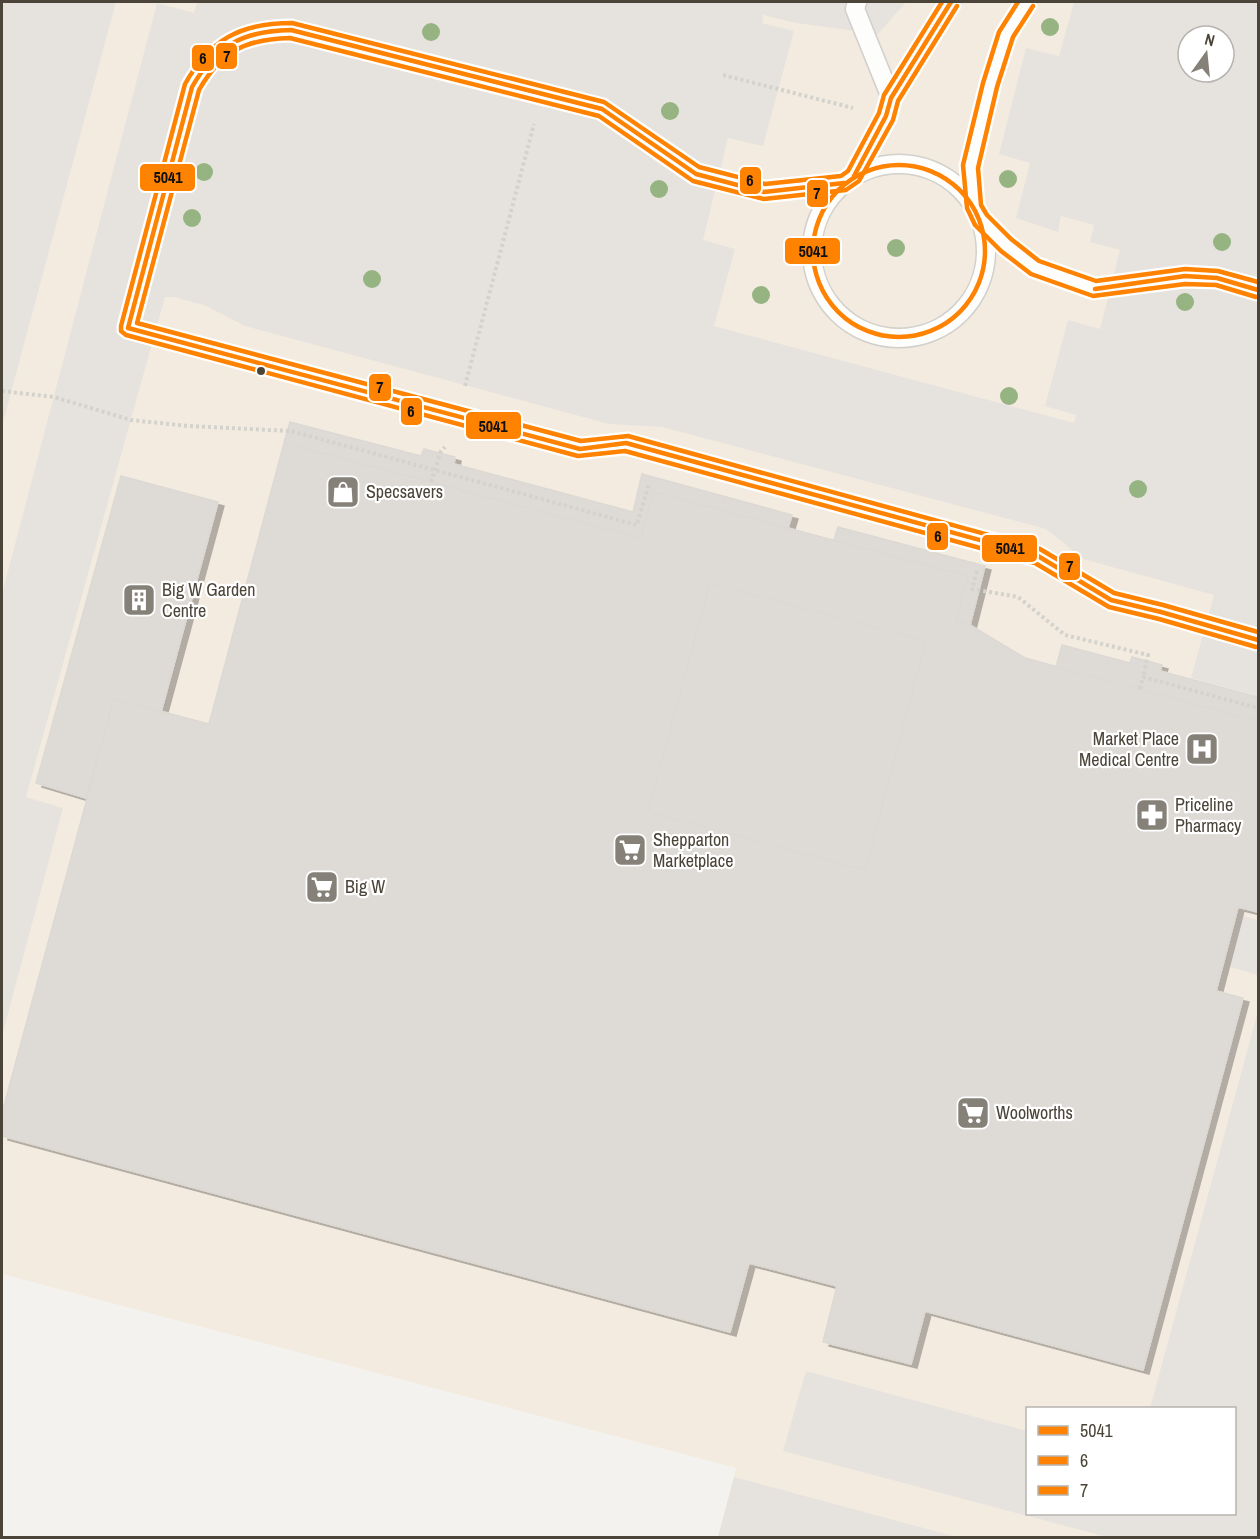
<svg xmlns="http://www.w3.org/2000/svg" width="1260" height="1539" font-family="'Archivo Narrow',sans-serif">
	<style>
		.commercial { fill: #f3ebdf; fill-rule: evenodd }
		.parking { fill: #e6e3df; fill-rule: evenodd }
		.building { fill: #dedbd6; stroke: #dcd9d4; stroke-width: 1.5; filter: url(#shadow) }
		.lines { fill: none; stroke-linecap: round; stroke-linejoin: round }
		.service-casing { stroke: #d2d0cb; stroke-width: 21 }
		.path { stroke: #d3d2cc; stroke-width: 4; stroke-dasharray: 3 3; stroke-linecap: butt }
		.service { stroke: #fdfdfc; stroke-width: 18 }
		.bus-1-casing { stroke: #fff; stroke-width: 9 }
		.bus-2-casing { stroke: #fff; stroke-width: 9 }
		.bus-3-casing { stroke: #fff; stroke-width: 9 }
		.bus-1 { stroke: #ff8200; stroke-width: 4.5 }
		.bus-2 { stroke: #ff8200; stroke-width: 4.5 }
		.bus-3 { stroke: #ff8200; stroke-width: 4.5 }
		.tree { fill: #96b382 }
		.bus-dot { fill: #4b4439; stroke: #fff; stroke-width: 2 }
		.labels { text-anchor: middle; stroke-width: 4.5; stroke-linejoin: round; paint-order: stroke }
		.poi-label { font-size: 18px; fill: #4b4439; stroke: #fff; text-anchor: start }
		.line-badge { stroke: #fff; stroke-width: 2 }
		.pale-badge-label { font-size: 16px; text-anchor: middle; font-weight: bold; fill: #111 }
	</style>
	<defs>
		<filter id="shadow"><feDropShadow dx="6" dy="4" stdDeviation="0" flood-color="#0004"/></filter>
	</defs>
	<rect width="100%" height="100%" fill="#f4f2ee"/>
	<path class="commercial" d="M2 2H1258V1537H718L736 1468 2 1274ZM1188 36H1224V72H1188ZM1028 1408H1234V1514H1028Z"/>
	<g class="parking">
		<path d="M2 2H116L2 426Z"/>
		<path d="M197 2H906L878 34 796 23 763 15 762 23 794 31 763 146 728 138 703 240 735 249 714 326 1074 423 1076 415 1045 406 1068 320 1100 329 1120 250 1090 242 1094 225 1061 216 1058 232 1016 218 1030 163 999 154 1026 48 1059 56 1074 2H1258V696L1191 678 1214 595 1083 559 1046 529 662 427 609 424 245 326 206 306 175 297H165L26 797 63 808 2 1036V594L157 3 194 13ZM1188 36H1224V72H1188Z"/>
		<path d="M1243 916 1258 920V975L1230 967Z"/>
		<path d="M1258 1011V1537H1107L783 1451 806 1371 1027 1431 1028 1514H1234V1408H1150Z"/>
		<path d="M734 1477 957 1537H718Z"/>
	</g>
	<g class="building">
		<path d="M290 422 421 456 424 449 455 457 454 464 633 512 642 474 792 515 788 528 653 492 641 538 284 443Z"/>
		<path d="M284 443 641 538 653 492 968 576 956 621 970 625 1025 658 1258 721V912L1238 907 1216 991 1243 998 1143 1370 925 1311 911 1364 823 1342 837 1286 749 1263 730 1332 2 1136V1113L114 699 209 724Z"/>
		<path d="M121 476 218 502 161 712 114 699 86 798 36 783Z"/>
		<path d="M838 527 985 566 970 625 956 621 968 576 834 540Z"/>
		<path d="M710 583 926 641 865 870 648 812Z"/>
		<path d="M1062 645 1130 663 1132 657 1162 665 1160 671 1258 697V721L1056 667Z"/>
	</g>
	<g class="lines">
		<defs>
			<g id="service">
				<path d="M857 2 855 9 891 98"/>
				<circle cx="899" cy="251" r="87"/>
				<path d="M854 176 886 116 891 98 951 2"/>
				<path d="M844 183 764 192 696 174 602 109 291 30C244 29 213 45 192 87L128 328 580 449 626 443 1038 556 1111 600 1161 612 1258 640"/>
				<path d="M974 207 970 167 990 85 1006 34 1027 2"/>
				<path d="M981 220 1006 245 1035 268 1095 289 1185 276 1217 278 1258 290"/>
			</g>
		</defs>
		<use href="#service" class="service-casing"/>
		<g class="path">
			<path d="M723 75 853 108"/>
			<path d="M465 386 534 124"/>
			<path d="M2 391 54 397 131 420 188 426 291 431 637 525 649 484"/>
			<path d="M431 482 441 451 445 447"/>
			<path d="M977 571 972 589 1018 597 1065 635 1148 655 1143 677"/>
			<path d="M1140 689 1143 677 1258 708"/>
		</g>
		<use href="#service" class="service"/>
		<defs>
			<g id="bus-1">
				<circle cx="899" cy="251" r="86"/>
				<path d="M854 176 886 116 891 98 951 2"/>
				<path d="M844 183 764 192 696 174 602 109 291 30C243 31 216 45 192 87L128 328 580 449 626 443 1038 556 1111 600 1161 612 1258 640"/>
				<path d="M1095 289 1185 276 1217 278 1258 290"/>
			</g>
			<g id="bus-2">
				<path d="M942 2 884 95 879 113 848 171 841 176 765 184 699 167 604 102 292 23C241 23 210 39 185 84L121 326V331L126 335 578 456 625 451 1035 563 1109 607 1159 619 1256 647"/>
				<path d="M1018 2 999 32 983 83 963 165 967 208 975 225 1001 251 1031 274 1093 296 1185 284 1216 285 1256 297"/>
			</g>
			<g id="bus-3">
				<path d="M957 6 898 101 893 120 859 181 846 190 764 199 693 181 599 116 290 38C246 39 221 51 199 90L137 323 581 441 628 436 1040 549 1114 593 1163 605 1258 632"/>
				<path d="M1033 6 1013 37 997 87 978 168 981 205 987 215 1011 239 1039 261 1096 281 1185 269 1218 271 1258 282"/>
			</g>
		</defs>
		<use href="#bus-1" class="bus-1-casing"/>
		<use href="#bus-2" class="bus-2-casing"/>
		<use href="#bus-3" class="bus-3-casing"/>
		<use href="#bus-1" class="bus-1"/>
		<use href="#bus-2" class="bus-2"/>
		<use href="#bus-3" class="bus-3"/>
	</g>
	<g class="tree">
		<circle cx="1050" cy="27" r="9"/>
		<circle cx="431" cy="32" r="9"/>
		<circle cx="670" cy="111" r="9"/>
		<circle cx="204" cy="172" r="9"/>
		<circle cx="1008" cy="179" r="9"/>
		<circle cx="659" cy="189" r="9"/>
		<circle cx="192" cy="218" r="9"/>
		<circle cx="1222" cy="242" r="9"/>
		<circle cx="896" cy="248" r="9"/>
		<circle cx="372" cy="279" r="9"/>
		<circle cx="761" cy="295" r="9"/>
		<circle cx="1185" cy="302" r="9"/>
		<circle cx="1009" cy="396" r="9"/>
		<circle cx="1138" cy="489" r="9"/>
	</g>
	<defs>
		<symbol id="shop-square" viewBox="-11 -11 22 22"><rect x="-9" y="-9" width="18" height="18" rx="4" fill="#868178" stroke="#fff"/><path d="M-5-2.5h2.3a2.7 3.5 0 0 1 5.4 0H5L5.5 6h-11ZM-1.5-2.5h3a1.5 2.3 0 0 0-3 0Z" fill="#fff"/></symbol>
		<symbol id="building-square" viewBox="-11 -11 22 22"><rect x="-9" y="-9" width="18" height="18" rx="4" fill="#868178" stroke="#fff"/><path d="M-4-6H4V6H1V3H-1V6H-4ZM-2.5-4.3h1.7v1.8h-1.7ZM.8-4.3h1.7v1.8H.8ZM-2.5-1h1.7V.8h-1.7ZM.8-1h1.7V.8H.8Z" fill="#fff"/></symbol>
		<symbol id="hospital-square" viewBox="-11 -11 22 22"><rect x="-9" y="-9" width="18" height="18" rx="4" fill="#868178" stroke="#fff"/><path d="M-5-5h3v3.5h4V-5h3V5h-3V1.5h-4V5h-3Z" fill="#fff"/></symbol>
		<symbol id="pharmacy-square" viewBox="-11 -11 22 22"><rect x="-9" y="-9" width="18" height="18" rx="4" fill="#868178" stroke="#fff"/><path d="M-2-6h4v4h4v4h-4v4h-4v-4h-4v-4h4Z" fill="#fff"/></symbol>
		<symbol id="supermarket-square" viewBox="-11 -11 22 22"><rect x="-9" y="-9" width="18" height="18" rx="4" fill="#868178" stroke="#fff"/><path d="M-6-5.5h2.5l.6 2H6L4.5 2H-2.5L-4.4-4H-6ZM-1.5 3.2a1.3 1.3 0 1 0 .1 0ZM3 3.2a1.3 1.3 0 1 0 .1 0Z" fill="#fff"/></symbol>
	</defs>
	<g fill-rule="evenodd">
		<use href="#shop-square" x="324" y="473" width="38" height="38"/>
		<use href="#building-square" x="120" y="581" width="38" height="38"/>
		<use href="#hospital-square" x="1183" y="730" width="38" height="38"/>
		<use href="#pharmacy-square" x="1133" y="796" width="38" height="38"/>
		<use href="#supermarket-square" x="611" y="831" width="38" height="38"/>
		<use href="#supermarket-square" x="303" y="868" width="38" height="38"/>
		<use href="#supermarket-square" x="954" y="1094" width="38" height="38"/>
	</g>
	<circle class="bus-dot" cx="261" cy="371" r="5"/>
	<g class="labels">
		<g class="poi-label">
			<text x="366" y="498">Specsavers</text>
			<text x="162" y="596">Big W Garden<tspan x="162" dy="21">Centre</tspan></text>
			<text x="1179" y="745" text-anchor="end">Market Place<tspan x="1179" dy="21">Medical Centre</tspan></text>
			<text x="1175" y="811">Priceline<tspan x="1175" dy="21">Pharmacy</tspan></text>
			<text x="653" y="846">Shepparton<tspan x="653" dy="21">Marketplace</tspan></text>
			<text x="345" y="893">Big W</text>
			<text x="996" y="1119">Woolworths</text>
		</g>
	</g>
	<g class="line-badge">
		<rect x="215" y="42" width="23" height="28" rx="6" fill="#ff8200"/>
		<rect x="191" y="44" width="24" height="28" rx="6" fill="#ff8200"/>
		<rect x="139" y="163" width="57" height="29" rx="6" fill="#ff8200"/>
		<rect x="739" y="166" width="23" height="29" rx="6" fill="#ff8200"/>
		<rect x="806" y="179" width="23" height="29" rx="6" fill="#ff8200"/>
		<rect x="784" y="237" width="57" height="28" rx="6" fill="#ff8200"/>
		<rect x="368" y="373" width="24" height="29" rx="6" fill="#ff8200"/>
		<rect x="400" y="397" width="23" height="29" rx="6" fill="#ff8200"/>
		<rect x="465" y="411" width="57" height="29" rx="6" fill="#ff8200"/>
		<rect x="926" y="522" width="23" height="29" rx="6" fill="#ff8200"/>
		<rect x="981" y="534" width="57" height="29" rx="6" fill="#ff8200"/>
		<rect x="1058" y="552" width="23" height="29" rx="6" fill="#ff8200"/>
	</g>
	<g class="pale-badge-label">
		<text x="227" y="62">7</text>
		<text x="203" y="64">6</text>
		<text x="168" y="183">5041</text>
		<text x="750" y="186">6</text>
		<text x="817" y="199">7</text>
		<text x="813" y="257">5041</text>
		<text x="380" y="393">7</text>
		<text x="411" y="417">6</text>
		<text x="493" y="432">5041</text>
		<text x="938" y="542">6</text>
		<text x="1010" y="554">5041</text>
		<text x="1070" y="572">7</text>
	</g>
	<rect width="1260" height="1539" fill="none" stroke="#4b4439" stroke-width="6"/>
	<rect x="1026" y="1407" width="210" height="108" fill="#ffffff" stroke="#b7b4b0" stroke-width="1.5"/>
	<rect x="1038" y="1426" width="30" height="9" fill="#ff8200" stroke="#b7b4b0" stroke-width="1.5"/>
	<text x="1080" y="1437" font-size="18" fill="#4b4439">5041</text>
	<rect x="1038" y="1456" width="30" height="9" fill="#ff8200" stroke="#b7b4b0" stroke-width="1.5"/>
	<text x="1080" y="1467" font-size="18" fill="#4b4439">6</text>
	<rect x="1038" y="1486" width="30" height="9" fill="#ff8200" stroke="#b7b4b0" stroke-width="1.5"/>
	<text x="1080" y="1497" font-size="18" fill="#4b4439">7</text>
	<g transform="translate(1206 54) rotate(15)"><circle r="28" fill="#ffffff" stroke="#b7b4b0" stroke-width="1.5"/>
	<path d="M0-4.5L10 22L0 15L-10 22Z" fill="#868178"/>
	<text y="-9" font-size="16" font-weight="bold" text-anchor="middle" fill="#4b4439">N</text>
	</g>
</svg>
